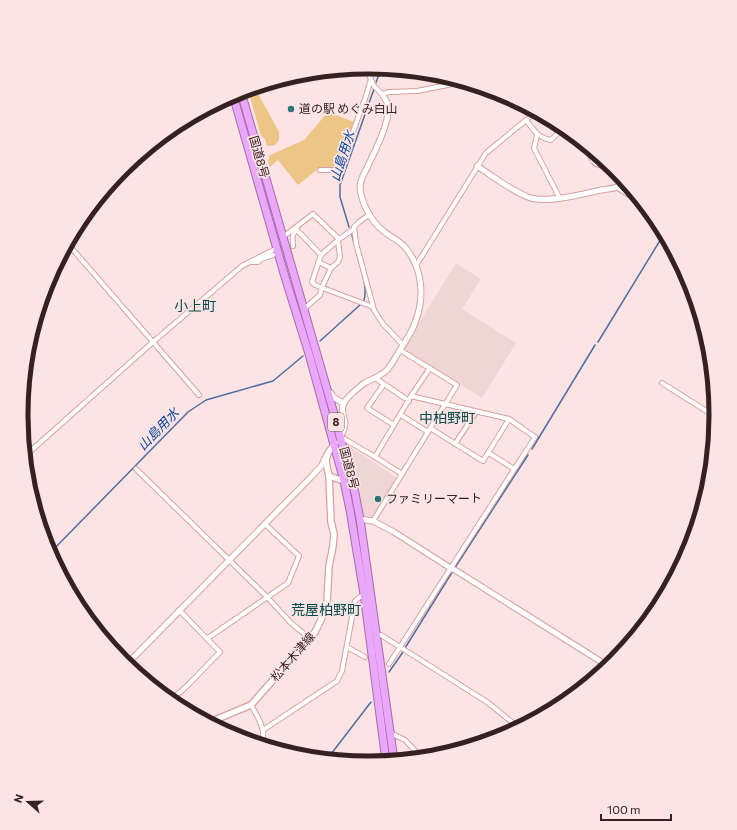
<svg xmlns="http://www.w3.org/2000/svg" width="737" height="830" font-family="Commissioner,'Noto Sans JP',sans-serif">
	<style>
		.built { fill: #efd5d4 }
		.green { fill: #edc687 }
		.lines { fill: none; stroke-linecap: round; stroke-linejoin: round }
		.stream { stroke: #516da1; stroke-width: 1.5 }
		.minor-casing { stroke: #d8a1a1; stroke-width: 6 }
		.tertiary-casing { stroke: #d8a1a1; stroke-width: 7 }
		.secondary-casing { stroke: #d8a1a1; stroke-width: 8 }
		.trunk-casing { stroke: #a76bad; stroke-width: 9 }
		.minor { stroke: #fff; stroke-width: 4 }
		.tertiary { stroke: #fff; stroke-width: 5 }
		.secondary { stroke: #fff; stroke-width: 5.5 }
		.trunk { stroke: #eaa8fa; stroke-width: 7 }
		.poi-dot { fill: #2c7679; stroke: #fce4e4; stroke-width: 1.5 }
		.labels { text-anchor: middle; stroke-width: 3.5; stroke-linejoin: round; paint-order: stroke }
		.shield { fill: #fce4e4; stroke: #715c5c; stroke-width: 1 }
		.shield-label { font-size: 11px; font-weight: bold; fill: #362121 }
		.poi-label { font-size: 12px; fill: #362121; stroke: #fce4e4; text-anchor: start }
		.street-label { font-size: 12px; fill: #362121; stroke: #fce4e4 }
		.water-label { font-size: 13px; font-style: italic; fill: #0948a0; stroke: #fce4e4 }
		.quarter-label { font-size: 14px; fill: #05484a; stroke: #fce4e4 }
		.rim { fill: none; stroke: #362121; stroke-width: 5 }
	</style>
	<rect width="100%" height="100%" fill="#fce4e4"/>
	<g class="built">
		<path d="M456 263 481 279 462 309 516 343 482 398 403 349Z"/>
		<path d="M347 445 397 478 372 517 362 515Z"/>
	</g>
	<g class="green">
		<path d="M255 88 279 132V140L275 145 267 146 265 139 261 136 248 90Z"/>
		<path d="M328 112 354 122 338 167 336 169H318L298 185 278 160 270 167 268 161 270 155 304 140Z"/>
	</g>
	<g class="lines">
		<g class="stream">
			<path d="M375 85 378 77 383 69"/>
			<path d="M349 227 340 197V185L374 89"/>
			<path d="M352 235 354 243"/>
			<path d="M357 254C360 268 368 285 364 300"/>
			<path d="M320 341 361 304"/>
			<path d="M598 342 664 234"/>
			<path d="M532 449 595 345"/>
			<path d="M50 553 188 412 206 400 273 381 303 356"/>
			<path d="M405 648 456 566 528 455"/>
			<path d="M389 672 403 652"/>
			<path d="M328 758 371 702"/>
		</g>
		<defs>
			<g id="minor">
				<path d="M366 68 374 86 382 94 389 92 417 91 463 82"/>
				<path d="M526 120C533 129 538 138 551 140L559 132 565 133 578 139"/>
				<path d="M559 132 561 126"/>
				<path d="M537 135 534 148 559 197"/>
				<path d="M590 149C589 167 602 165 614 169"/>
				<path d="M320 170H339L366 96 371 79"/>
				<path d="M617 187 622 178"/>
				<path d="M370 214 359 222 354 227 356 243 374 310 383 324 403 345"/>
				<path d="M295 228 321 255 312 282 315 285 373 307"/>
				<path d="M283 237 313 214 339 239 354 229"/>
				<path d="M68 244 199 395"/>
				<path d="M293 246C293 239 291 234 297 230"/>
				<path d="M321 255 338 240"/>
				<path d="M251 262H258L261 259 273 255"/>
				<path d="M318 262 331 268"/>
				<path d="M417 264 486 153 536 112"/>
				<path d="M304 309 320 295 322 287 331 268 338 262 340 257 338 241 339 239"/>
				<path d="M375 378 384 384 367 408 394 425"/>
				<path d="M662 383 716 417"/>
				<path d="M384 384 409 401"/>
				<path d="M411 396 430 368"/>
				<path d="M401 415 428 432"/>
				<path d="M430 428 483 461 509 419"/>
				<path d="M341 437 375 457 411 396 509 419 535 437 389 664"/>
				<path d="M455 444 476 412"/>
				<path d="M489 453 514 469"/>
				<path d="M25 456 153 342 242 266 277 248"/>
				<path d="M375 457 402 474"/>
				<path d="M136 469 267 597 290 622 309 638"/>
				<path d="M373 521 457 385 400 350"/>
				<path d="M377 636 381 635 487 702 518 727"/>
				<path d="M208 638 288 583 299 556 265 524"/>
				<path d="M347 647 365 657"/>
				<path d="M171 700 187 686 220 652 179 610"/>
				<path d="M251 705C257 716 268 731 261 744"/>
				<path d="M263 730 337 681 342 671 355 601 364 594"/>
				<path d="M390 733 405 740 421 757"/>
			</g>
			<g id="tertiary">
				<path d="M477 166C494 177 510 190 528 197 544 204 584 194 601 190 607 189 612 189 617 187L641 202"/>
				<path d="M331 393 333 397 343 403"/>
				<path d="M340 438C342 434 345 428 345 423 344 416 340 410 344 403 347 397 360 386 366 382 373 379 381 376 387 370 392 364 396 356 400 350 406 340 413 331 416 320 425 295 422 266 404 246 397 239 389 236 382 230 371 221 361 202 360 187 360 180 364 174 367 168 374 153 391 120 388 105 387 101 384 97 382 94"/>
				<path d="M360 519 373 521 394 532 452 569"/>
				<path d="M455 570 608 666"/>
				<path d="M127 664 312 476 322 465 326 456"/>
			</g>
			<g id="secondary">
				<path d="M329 476 344 481"/>
				<path d="M210 722 251 705 315 632 321 620 327 603 329 566 333 546 334 534 331 522 329 476 327 467 326 460 328 453 335 443"/>
			</g>
			<g id="trunk">
				<path d="M241 92 333 410 355 493 360 519 394 760"/>
				<path d="M233 95 285 277 309 354 344 481 350 510 364 594 386 761"/>
			</g>
		</defs>
		<use href="#minor" class="minor-casing"/>
		<use href="#tertiary" class="tertiary-casing"/>
		<use href="#secondary" class="secondary-casing"/>
		<use href="#trunk" class="trunk-casing"/>
		<use href="#minor" class="minor"/>
		<use href="#tertiary" class="tertiary"/>
		<use href="#secondary" class="secondary"/>
		<use href="#trunk" class="trunk"/>
	</g>
	<g class="poi-dot">
		<circle cx="291" cy="109" r="4"/>
		<circle cx="378" cy="499" r="4"/>
	</g>
	<g class="labels">
		<rect class="shield" x="328" y="413" width="16" height="18" rx="3"/>
		<g class="shield-label">
			<text x="336" y="426">8</text>
		</g>
		<g class="poi-label">
			<text x="299" y="113">道の駅 めぐみ白山</text>
			<text x="386" y="503">ファミリーマート</text>
		</g>
		<g class="street-label">
			<text transform="translate(259 157) rotate(74)" y="4">国道8号</text>
			<text transform="translate(349 468) rotate(75)" y="4">国道8号</text>
			<text transform="translate(293 657) rotate(-49)" y="4">松本木津線</text>
		</g>
		<g class="water-label">
			<text transform="translate(342 156) rotate(-72)" y="5">山島用水</text>
			<text transform="translate(158 429) rotate(-46)" y="5">山島用水</text>
		</g>
		<g class="quarter-label">
			<text x="195" y="311">小上町</text>
			<text x="447" y="423">中柏野町</text>
			<text x="326" y="615">荒屋柏野町</text>
		</g>
	</g>
	<path d="M0 0H737V830H0ZM368 74H369A340 340 0 0 1 709 414V416A340 340 0 0 1 369 756H368A340 340 0 0 1 28 416V414A340 340 0 0 1 368 74Z" fill="#fce4e4" fill-rule="evenodd"/>
	<path class="rim" d="M368 74H369A340 340 0 0 1 709 414V416A340 340 0 0 1 369 756H368A340 340 0 0 1 28 416V414A340 340 0 0 1 368 74Z"/>
	<g transform="translate(28 802) rotate(290)" stroke="#fce4e4" stroke-width="3" paint-order="stroke">
	<path d="M0-3L7 15L0 10L-7 15Z" fill="#362121"/>
	<text y="-6" font-size="11" font-weight="bold" text-anchor="middle" fill="#362121">N</text>
	</g>
	<path d="M601 814v6h70v-6" fill="none" stroke="#362121" stroke-width="2"/>
	<text x="607" y="814" font-size="12" fill="#362121" stroke="#fce4e4" stroke-width="3" paint-order="stroke">100 m</text>
</svg>
